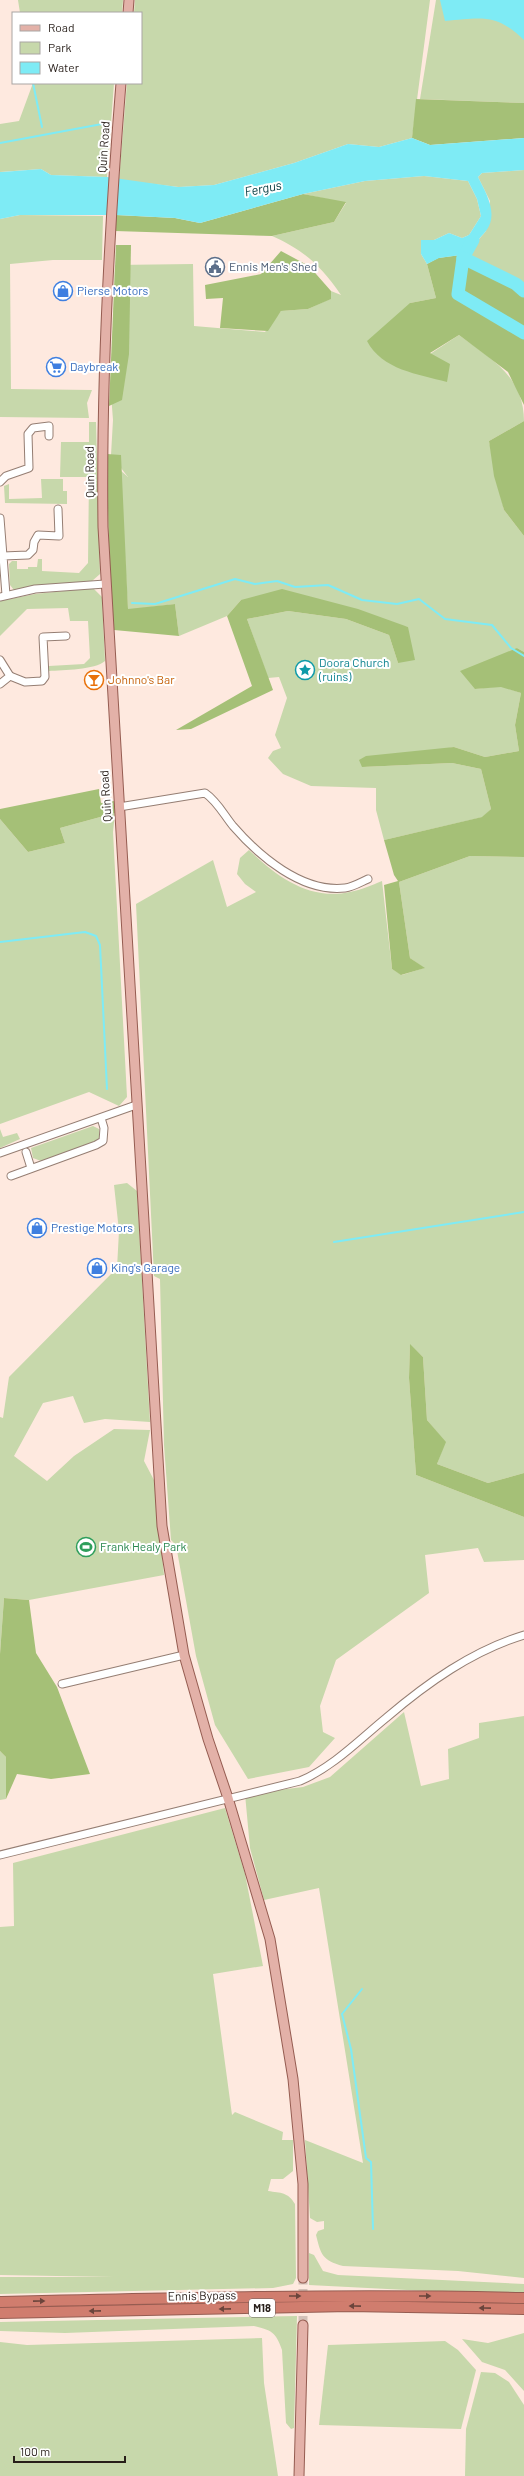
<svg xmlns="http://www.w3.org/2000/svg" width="524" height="2476" font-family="Barlow,sans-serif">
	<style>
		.green { fill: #c7d8ab }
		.forest { fill: #a5c077 }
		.water { fill: #7eebf5 }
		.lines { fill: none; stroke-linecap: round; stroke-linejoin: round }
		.stream { stroke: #7eebf5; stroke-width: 2 }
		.river { stroke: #7eebf5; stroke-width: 13 }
		.major-tunnel { stroke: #d3c1b8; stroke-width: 9; stroke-dasharray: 9 4.5; stroke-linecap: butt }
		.minor-casing { stroke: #957e73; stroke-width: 9 }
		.major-casing { stroke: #955c51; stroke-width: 11 }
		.highway-casing { stroke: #955c51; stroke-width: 12 }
		.minor { stroke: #fff; stroke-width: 7 }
		.major { stroke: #e3b1a8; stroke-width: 9 }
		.highway { stroke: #d07d6e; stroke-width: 10 }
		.oneway { fill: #6b453c }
		.labels { text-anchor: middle; stroke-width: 4; stroke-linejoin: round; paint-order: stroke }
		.shield { fill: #fff; stroke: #68625f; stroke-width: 1 }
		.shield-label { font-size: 11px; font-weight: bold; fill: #281f1a }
		.street-label { font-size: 12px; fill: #281f1a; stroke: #fff }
		.service-label { font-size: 12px; fill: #4e5e75; stroke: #fff; text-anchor: start }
		.shop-label { font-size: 12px; fill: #366cbe; stroke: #fff; text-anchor: start }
		.culture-label { font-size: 12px; fill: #0d838f; stroke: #fff; text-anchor: start }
		.food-label { font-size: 12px; fill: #c56008; stroke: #fff; text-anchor: start }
		.leisure-label { font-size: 12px; fill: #27864d; stroke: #fff; text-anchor: start }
		.water-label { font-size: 13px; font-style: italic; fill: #063c41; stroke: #fff }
	</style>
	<rect width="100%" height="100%" fill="#fee9df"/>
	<g class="green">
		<path d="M18 0H123L122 13H20Z"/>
		<path d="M135 0H430L412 138 379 147 348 144 294 163 214 185 179 187 119 180 127 83H141V13H134Z"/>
		<path d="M436 0H524V103L420 99Z"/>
		<path d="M33 83H114L107 177 51 175 41 169 0 172V124L19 121Z"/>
		<path d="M524 170V291L516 284 463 258 486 231 490 201 478 177 482 173Z"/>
		<path d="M424 176 468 181 477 199 481 216 469 235 462 238 449 233 434 240H421V254L427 264 436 298 410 303 430 354 459 335C491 359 524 376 524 421L489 441 504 510 524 536V652L517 648 475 689 501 686 521 693 515 725 519 751 485 757 454 747 362 767 452 763 481 769 491 809 483 817 384 840 376 810V788L311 786 283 774 268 758 273 751 281 748 275 735 287 698 279 677 268 678 247 619 288 611 346 619 389 635 398 663 408 627 241 600 227 616 179 636 175 604 128 610 120 470 128 477 111 455 113 420 111 394 115 265 193 264 194 326 265 332 281 311 308 309 330 299 331 291 341 295C321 266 304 250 272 236L334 222 346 203 303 194 365 181Z"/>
		<path d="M20 215 103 216 102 260H53L10 264 11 389 92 390 87 403 89 418 0 417V219Z"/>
		<path d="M89 422H96L100 574 92 581 14 590 10 585 9 564 12 561H17V569H28V567H37L38 559H42V571L79 573 88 563 89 477H60L61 442H89Z"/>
		<path d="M41 479H63V491H67V504L5 503 4 486 9 484V499L42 498Z"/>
		<path d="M93 588 102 597 105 661C95 670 63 670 49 671V666L84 664 90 658 88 621H70L68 608 27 609 0 636V601L35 594Z"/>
		<path d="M115 813 113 832 127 1097 119 1106 89 1092 0 1124V819L28 852 65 843 60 828Z"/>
		<path d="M249 850C276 876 309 901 350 892 361 890 372 885 382 881L392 969 402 975 424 968 410 958 399 882 470 856 524 857V1473L488 1483 437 1464 445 1442 427 1420 423 1357 410 1345 409 1378 416 1475 524 1517V1560L484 1562 478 1548 425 1555 429 1593 336 1660 320 1706 323 1732 335 1738 309 1767 248 1779 215 1725 196 1656 176 1545 171 1540 164 1445 160 1279 154 1276 136 904 213 860 227 907 256 892 245 884 237 874 240 858Z"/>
		<path d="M93 1126 99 1129 100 1139 97 1141 41 1161 33 1158 31 1148Z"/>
		<path d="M0 1129 3 1137 17 1133 20 1139 0 1148Z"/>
		<path d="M127 1183 137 1191 150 1422 105 1419 84 1423 73 1396 43 1403 14 1456 47 1481 74 1456 114 1429 150 1430 144 1461 155 1482 164 1575 29 1600 4 1598 0 1654V1417L3 1418 9 1377 117 1268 119 1231 114 1185Z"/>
		<path d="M404 1712 421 1786 449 1779 448 1749 479 1738V1723L524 1716V2278L458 2271 343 2266C322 2260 321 2255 316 2235L318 2231 324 2229V2221L317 2222 310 2218 305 2140 363 2163 319 1888 264 1900 250 1848 245 1794 303 1787 330 1777Z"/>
		<path d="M0 1751 6 1757V1799L0 1800Z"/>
		<path d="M225 1808 245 1874 263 1966 213 1974 232 2115 235 2112 283 2132 282 2140H293V2171L283 2179H271L268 2191C281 2193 288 2192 295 2204L296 2278 293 2284 273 2288 0 2294V2277H114L0 2275V1927L14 1926 13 1863Z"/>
		<path d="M309 2253 314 2255 323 2271 338 2275 524 2284V2296L309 2285Z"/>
		<path d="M297 2316 294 2428 291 2429 286 2423 282 2350C276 2332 271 2330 254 2326L65 2333 0 2331V2322Z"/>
		<path d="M524 2333V2391L505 2370 482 2362 462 2339 488 2343Z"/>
		<path d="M262 2338 264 2383 278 2476H0V2342L27 2345Z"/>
		<path d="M445 2341 458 2350 476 2370 461 2429 319 2425 328 2345Z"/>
		<path d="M481 2372 495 2373 509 2382 524 2405V2476H465L466 2429Z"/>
	</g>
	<g class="forest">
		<path d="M416 99 524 103V138L430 145 412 138Z"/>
		<path d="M303 194 346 202 334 222 272 236 115 231 116 215 175 218 200 223Z"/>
		<path d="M116 245H131L129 354 122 400 109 406Z"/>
		<path d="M281 251 309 266 331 291V299L308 309 281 311 268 331 220 328 223 298 206 299 205 285 261 274Z"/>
		<path d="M468 254 464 258 516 284 524 291V405L508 372 459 335 430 353 450 364 447 382C418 374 382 370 367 341L410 303 436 298 427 264 438 258Z"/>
		<path d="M524 421V536L504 510 494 476 489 441Z"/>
		<path d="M107 454 121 455 128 609 175 604 179 636 114 630 109 561Z"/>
		<path d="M282 589 358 609 408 627 415 660 398 663 389 635 346 619 288 611 247 619 273 690 191 729 176 730 252 686 227 616 241 600Z"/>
		<path d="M517 648 524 652V857L470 856 399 882 410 958 425 968 401 975 392 969 384 885 398 881 394 875 384 840 482 817 491 809 481 769 452 763 362 767 359 760 366 756 454 747 485 757 519 751 515 725 521 693 501 687 475 689 460 671Z"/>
		<path d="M99 789 101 803 114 801 115 813 60 828 65 843 28 852 0 819V809Z"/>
		<path d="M410 1344 423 1357 427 1420 446 1442 437 1464 488 1483 524 1473V1517L416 1475 409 1378Z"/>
		<path d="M4 1598 29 1600 36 1653 57 1687 90 1774 51 1779 17 1774 6 1799V1757L0 1751V1654Z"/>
	</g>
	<g class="water">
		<path d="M440 0H524V40C496 13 482 18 445 21Z"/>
		<path d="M412 138 430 145 524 138V170L482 173 478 177C486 193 499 214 486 231 479 239 473 245 468 254L439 258 427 264 421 254V240H434L449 233 462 238 469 235 481 216 477 199 468 181 424 176 365 181 303 194 200 223 175 218 116 215H20L0 219V172H2L41 169 51 175 107 177 178 187 214 185 294 163 348 144 379 147Z"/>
	</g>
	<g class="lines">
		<g class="stream">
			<path d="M33 83 42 127"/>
			<path d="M0 143 102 124"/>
			<path d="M132 603 155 604 235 579 255 584 277 581 295 587 328 585 362 600 397 604 419 599 445 619 492 625 511 648 524 656"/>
			<path d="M0 942 85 932 96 936 100 945 107 1089"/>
			<path d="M334 1242 524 1212"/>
			<path d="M362 1989 342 2014 351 2049 366 2158 371 2162 373 2229"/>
		</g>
		<g class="river">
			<path d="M473 240 463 258 458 294 524 333"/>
			<path d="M463 258 516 284 524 291"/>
		</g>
		<path class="major-tunnel" d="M303 2325V2278"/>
		<defs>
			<g id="minor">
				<path d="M0 482 6 476 29 468 28 434 33 428 49 426V436"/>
				<path d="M0 518 3 556"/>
				<path d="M6 595 3 556 28 555 33 550 34 542 38 535 59 536 58 509"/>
				<path d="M0 597 35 589 105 584"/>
				<path d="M0 660 10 676 0 684"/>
				<path d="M10 676 25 682 42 681 45 677 43 637 66 636"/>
				<path d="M119 807 205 793C217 801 224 815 233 826 259 856 302 893 345 888 353 887 361 882 368 879"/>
				<path d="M26 1152 31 1168"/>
				<path d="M0 1153 136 1105"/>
				<path d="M11 1176 96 1145 103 1141 104 1128 101 1118"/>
				<path d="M62 1684 184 1655"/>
				<path d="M0 1855 300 1781C333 1767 359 1740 386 1718 427 1683 472 1651 524 1635"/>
			</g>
			<g id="major">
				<path d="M128 13 129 0"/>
				<path d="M121 83C109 231 101 379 103 527L162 1526 184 1655 208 1739 228 1798 270 1939 293 2079 303 2184V2278"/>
				<path d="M299 2476 303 2325"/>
			</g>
			<g id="highway">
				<path d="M0 2302C175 2298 349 2294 524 2298"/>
				<path d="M0 2313 349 2306 524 2309"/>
			</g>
		</defs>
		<use href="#minor" class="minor-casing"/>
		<use href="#major" class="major-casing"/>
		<use href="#highway" class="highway-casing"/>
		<use href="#minor" class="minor"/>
		<use href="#major" class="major"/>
		<use href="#highway" class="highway"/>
	</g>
	<defs><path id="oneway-solid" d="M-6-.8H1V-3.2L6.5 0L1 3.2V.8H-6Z"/></defs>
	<g class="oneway">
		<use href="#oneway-solid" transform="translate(295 2296)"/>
		<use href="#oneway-solid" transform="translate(425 2296)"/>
		<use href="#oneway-solid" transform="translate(39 2301) rotate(-1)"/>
		<use href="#oneway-solid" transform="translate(355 2306) rotate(-179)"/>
		<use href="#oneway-solid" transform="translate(485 2308) rotate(-179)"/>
		<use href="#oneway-solid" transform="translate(225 2309) rotate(179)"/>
		<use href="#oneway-solid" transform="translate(95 2311) rotate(179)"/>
	</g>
	<defs>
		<symbol id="civic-ring" viewBox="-11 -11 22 22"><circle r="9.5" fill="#fff" stroke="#5c6f8a" stroke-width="1.5"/><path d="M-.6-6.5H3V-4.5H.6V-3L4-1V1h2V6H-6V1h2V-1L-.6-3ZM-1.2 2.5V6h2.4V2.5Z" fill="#5c6f8a"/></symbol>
		<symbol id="shop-ring" viewBox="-11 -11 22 22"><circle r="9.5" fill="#fff" stroke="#3f7fe0" stroke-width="1.5"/><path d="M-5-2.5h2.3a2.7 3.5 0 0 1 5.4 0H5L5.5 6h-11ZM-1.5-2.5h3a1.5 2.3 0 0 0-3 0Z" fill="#3f7fe0"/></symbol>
		<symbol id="supermarket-ring" viewBox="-11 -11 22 22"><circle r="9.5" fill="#fff" stroke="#3f7fe0" stroke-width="1.5"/><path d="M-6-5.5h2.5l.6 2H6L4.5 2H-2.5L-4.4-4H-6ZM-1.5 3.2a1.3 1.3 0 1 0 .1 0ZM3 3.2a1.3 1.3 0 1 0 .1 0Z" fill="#3f7fe0"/></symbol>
		<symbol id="sight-ring" viewBox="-11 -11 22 22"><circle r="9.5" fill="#fff" stroke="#0f9aa8" stroke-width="1.5"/><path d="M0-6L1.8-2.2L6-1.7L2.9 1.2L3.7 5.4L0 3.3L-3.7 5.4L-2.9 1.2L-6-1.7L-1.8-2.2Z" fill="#0f9aa8"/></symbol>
		<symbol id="bar-ring" viewBox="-11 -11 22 22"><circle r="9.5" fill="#fff" stroke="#e8710a" stroke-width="1.5"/><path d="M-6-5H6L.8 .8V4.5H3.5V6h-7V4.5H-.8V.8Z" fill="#e8710a"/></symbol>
		<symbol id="stadium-ring" viewBox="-11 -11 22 22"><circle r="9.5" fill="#fff" stroke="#2e9e5b" stroke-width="1.5"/><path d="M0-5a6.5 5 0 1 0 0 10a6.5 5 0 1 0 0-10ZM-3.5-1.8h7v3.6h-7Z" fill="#2e9e5b"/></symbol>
	</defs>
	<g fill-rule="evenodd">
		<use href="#civic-ring" x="204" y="256" width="22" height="22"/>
		<use href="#shop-ring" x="52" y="280" width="22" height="22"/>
		<use href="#supermarket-ring" x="45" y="356" width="22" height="22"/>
		<use href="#sight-ring" x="294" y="659" width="22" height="22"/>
		<use href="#bar-ring" x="83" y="669" width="22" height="22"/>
		<use href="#shop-ring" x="26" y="1217" width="22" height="22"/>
		<use href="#shop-ring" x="86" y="1257" width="22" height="22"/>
		<use href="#stadium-ring" x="75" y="1536" width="22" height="22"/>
	</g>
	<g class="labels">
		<rect class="shield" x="249" y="2299" width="26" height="18" rx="3"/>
		<g class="shield-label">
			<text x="262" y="2312">M18</text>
		</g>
		<g class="street-label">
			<text transform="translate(104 147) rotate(-86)" y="4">Quin Road</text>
			<text transform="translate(90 472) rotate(-91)" y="4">Quin Road</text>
			<text transform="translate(106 796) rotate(-94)" y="4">Quin Road</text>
			<text transform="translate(202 2296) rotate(-1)" y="4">Ennis Bypass</text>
		</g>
		<g class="service-label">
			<text x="229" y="271">Ennis Men's Shed</text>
		</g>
		<g class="shop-label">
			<text x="77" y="295">Pierse Motors</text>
			<text x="70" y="371">Daybreak</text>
			<text x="51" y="1232">Prestige Motors</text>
			<text x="111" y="1272">King's Garage</text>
		</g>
		<g class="culture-label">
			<text x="319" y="667">Doora Church<tspan x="319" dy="14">(ruins)</tspan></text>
		</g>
		<g class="food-label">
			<text x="108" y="684">Johnno's Bar</text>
		</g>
		<g class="leisure-label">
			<text x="100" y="1551">Frank Healy Park</text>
		</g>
		<g class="water-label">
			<text transform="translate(263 188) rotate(-11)" y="5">Fergus</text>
		</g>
	</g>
	<rect x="12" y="12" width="130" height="72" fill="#ffffff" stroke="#a9a5a3"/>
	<rect x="20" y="25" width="20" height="6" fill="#e3b1a8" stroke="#a9a5a3"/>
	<text x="48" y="32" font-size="12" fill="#281f1a">Road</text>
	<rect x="20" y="42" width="20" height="12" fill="#c7d8ab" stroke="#a9a5a3"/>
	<text x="48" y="52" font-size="12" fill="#281f1a">Park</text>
	<rect x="20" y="62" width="20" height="12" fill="#7eebf5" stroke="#a9a5a3"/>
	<text x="48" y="72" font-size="12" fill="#281f1a">Water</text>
	<path d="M14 2456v6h111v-6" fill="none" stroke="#281f1a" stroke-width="2"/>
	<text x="20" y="2456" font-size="12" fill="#281f1a" stroke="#ffffff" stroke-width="3" paint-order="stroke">100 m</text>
</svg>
